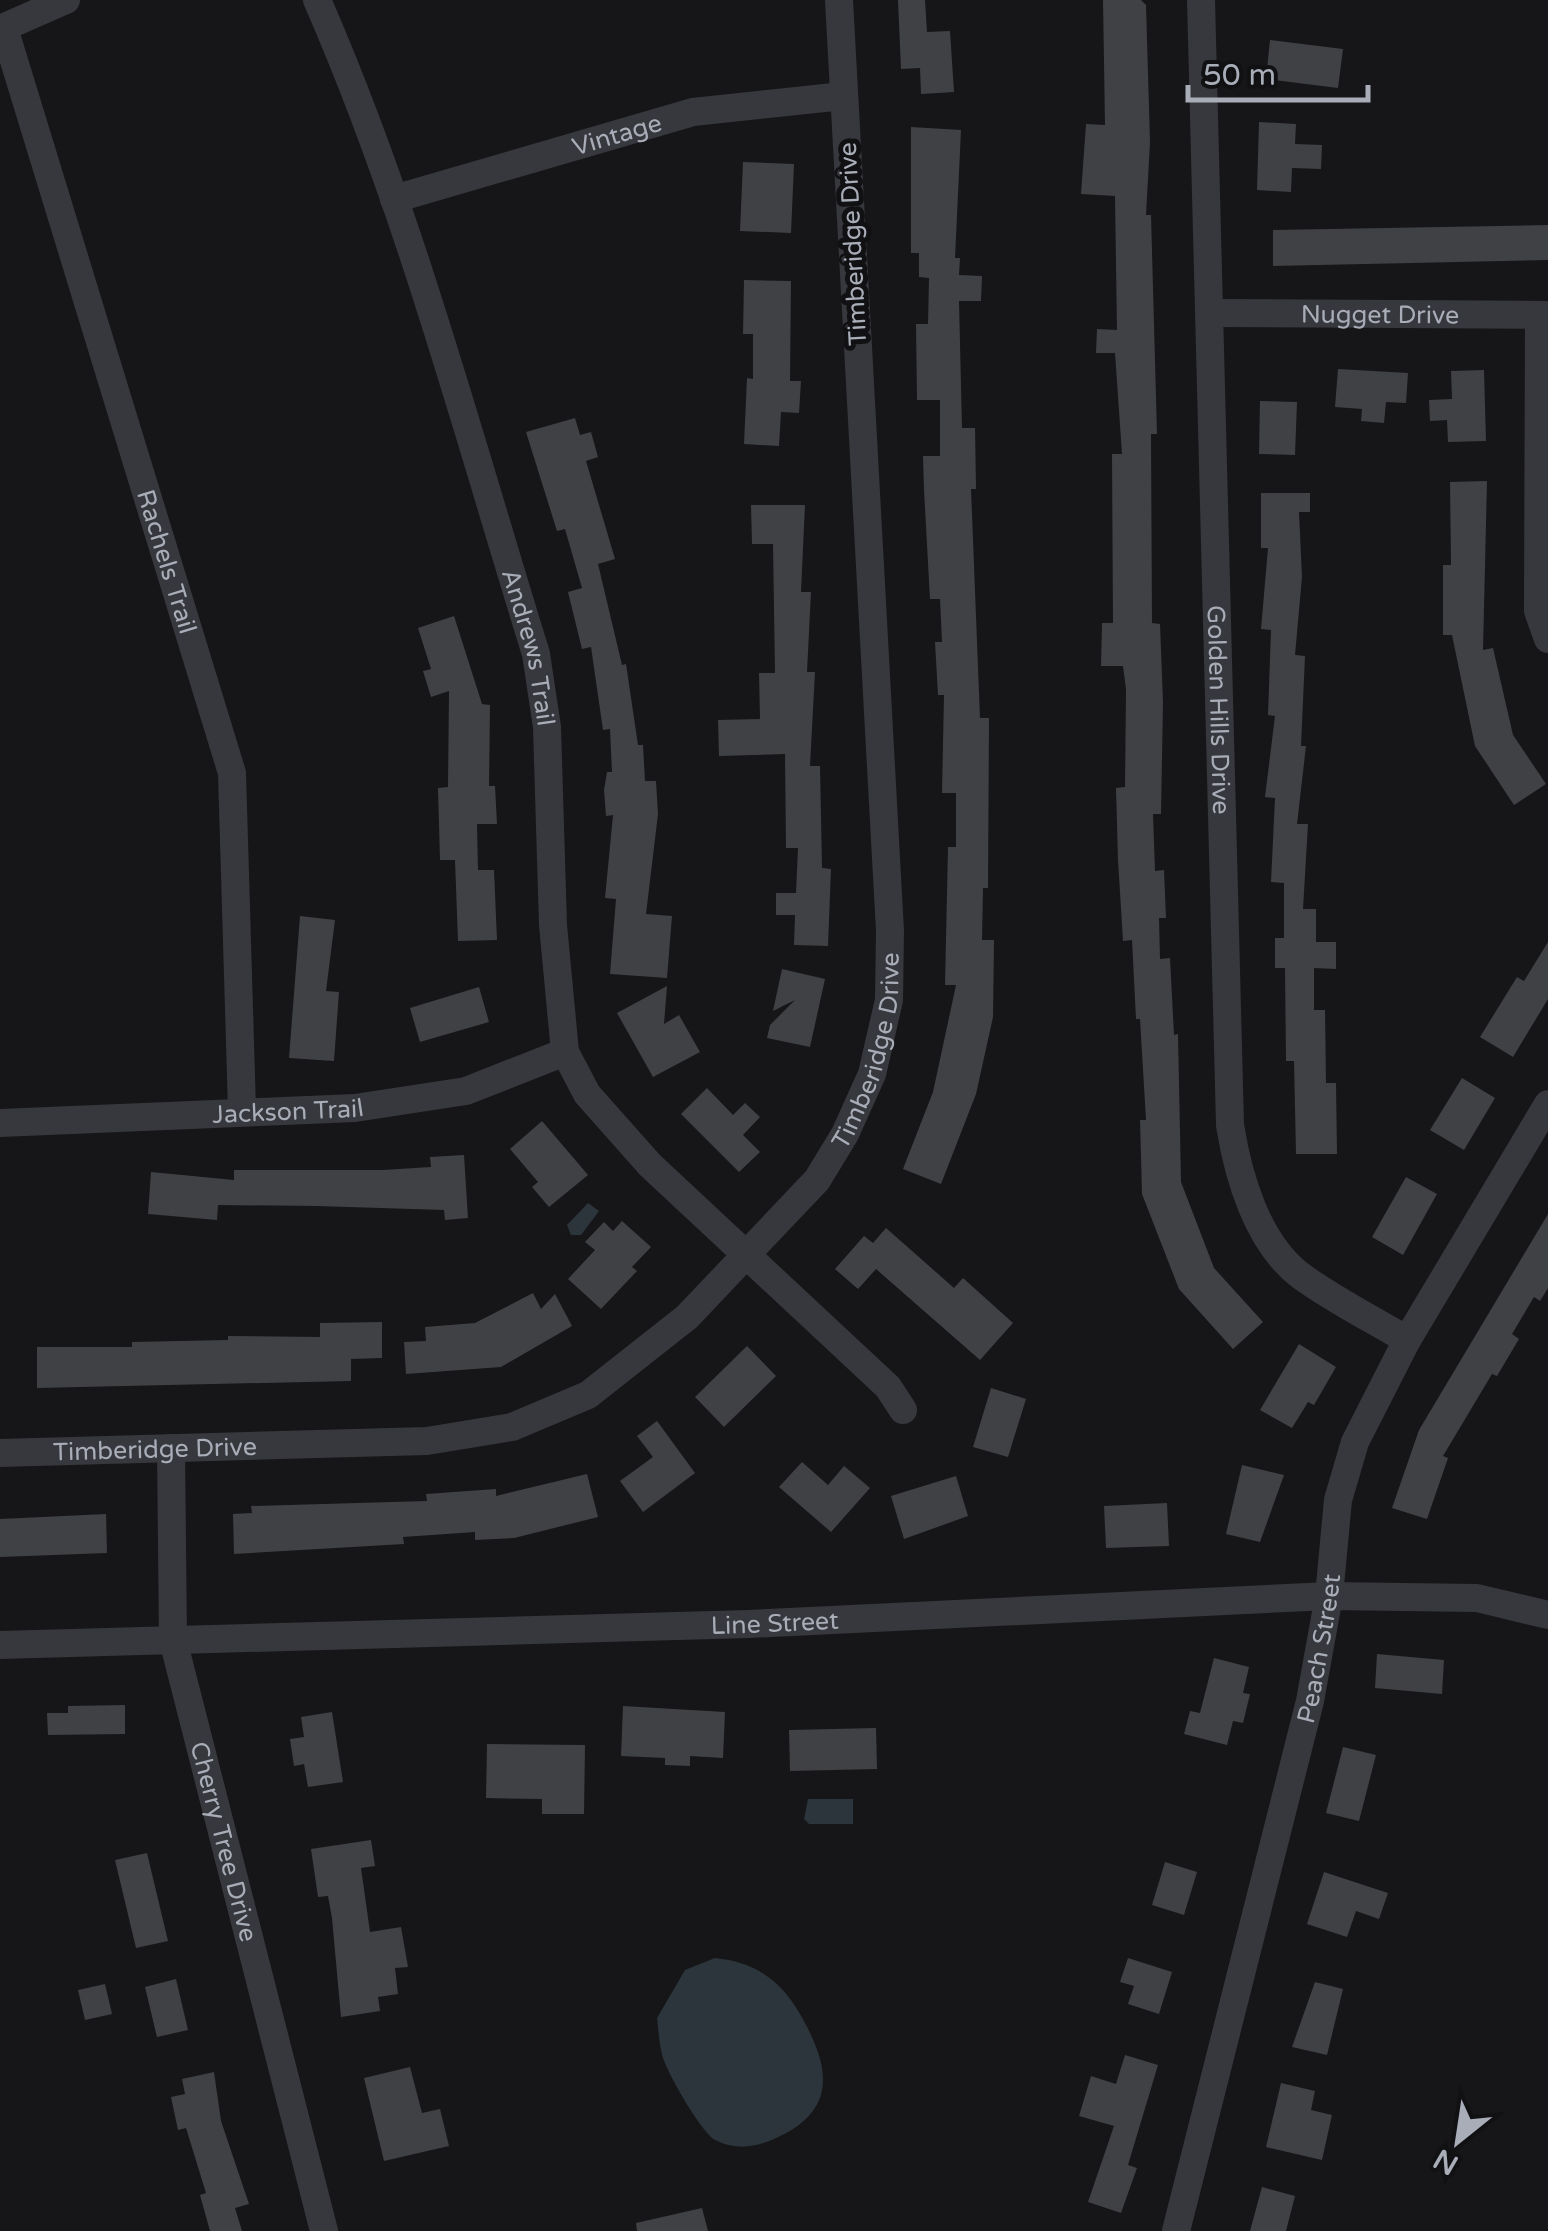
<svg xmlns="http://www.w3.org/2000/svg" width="1548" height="2231" font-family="'Varela Round',sans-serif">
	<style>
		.water { fill: #2c353c }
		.building { fill: #404145 }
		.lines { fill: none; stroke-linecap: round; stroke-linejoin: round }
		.minor { stroke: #37383d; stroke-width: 28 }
		.labels { text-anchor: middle; stroke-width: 10; stroke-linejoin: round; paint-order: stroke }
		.street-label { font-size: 25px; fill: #a8adb8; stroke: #111113 }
	</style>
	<rect width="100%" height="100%" fill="#161618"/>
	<g class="water">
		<path d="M588 1203 599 1211 581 1235H571L567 1225Z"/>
		<path d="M808 1799H853V1824H809L804 1819Z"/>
		<path d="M715 1958C754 1962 780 1979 800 2014 831 2068 838 2111 774 2139 753 2148 736 2150 715 2140 702 2133 671 2079 665 2063 659 2050 659 2032 657 2018L685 1970Z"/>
	</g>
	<g class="building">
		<path d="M898 0H925L927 32 950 31 954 92 921 94 920 68 901 69Z"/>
		<path d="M1103 0H1141L1146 5 1150 142 1146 215H1151L1157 434H1151L1152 623 1160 624 1163 702 1161 814H1153L1155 871 1164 870 1166 918H1159L1160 959 1170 958 1174 1035 1178 1034 1181 1182 1214 1268 1263 1322 1233 1349 1179 1289 1142 1194 1140 1120H1146L1140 1019H1136L1132 940 1123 941 1118 860 1116 788 1125 787 1126 689 1123 666H1101L1102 623H1113L1112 454H1122L1115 353H1096L1097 329 1117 330 1115 196 1081 194 1086 124 1105 125Z"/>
		<path d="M1270 40 1343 49 1338 88 1266 79Z"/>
		<path d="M1259 122 1296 124 1295 144 1322 145 1321 169 1292 168 1291 192 1257 190Z"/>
		<path d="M911 127 961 130 955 258H960L959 275 982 276 981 301H959L962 428H975L976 489H971L980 718H989L988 888H983L982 940H994L993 1017 976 1094 941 1184 903 1169 933 1092 956 985H945L948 847H956V793H942L944 695H938L935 642H942L940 599H930L924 490 923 456H940V400H917L916 324H928L929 278 919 277V253H911Z"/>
		<path d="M743 162 794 164 791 233 740 231Z"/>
		<path d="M1548 225V260L1273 266V230Z"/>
		<path d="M744 280 791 281 790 381H801L799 413 781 412 779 446 744 444 747 378 753 379V334H743Z"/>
		<path d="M1338 369 1408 373 1406 403 1386 402 1384 423 1361 421 1362 409 1335 407Z"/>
		<path d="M1484 370 1486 441 1448 442 1447 420 1430 421 1429 400 1452 399 1451 371Z"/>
		<path d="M1260 401 1297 402 1295 455 1259 454Z"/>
		<path d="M575 418 580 435 591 432 598 457 586 461 615 559 598 564 622 665 626 664 638 745H643L645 781H656L658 814 646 914 672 916 667 978 610 974 616 899 605 898 613 815 606 816 604 790 607 772H612L610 729 603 730 591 647 582 649 568 592 582 588 565 529 557 531 526 432Z"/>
		<path d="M1487 481 1483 650 1493 648 1513 735 1546 784 1514 805 1475 746 1452 635H1443V565H1451L1450 482Z"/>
		<path d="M1261 493H1310V512H1299L1302 577 1295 655 1305 656 1301 746H1306L1297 824H1308L1303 909H1316V942H1336V969L1314 968V1010H1325L1326 1083H1336L1337 1154H1296L1294 1061H1286L1285 968H1275V938H1284V883L1271 882 1275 798 1265 797 1275 716 1268 715 1271 630 1261 629 1268 548H1261Z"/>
		<path d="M751 505H805L801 592H811L807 672H815L810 766H820L822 868 831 869 828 946 794 945 795 915H776V893H796L798 848H786L785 754 719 756 718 720 760 719 759 673H775L773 544H752Z"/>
		<path d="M454 616 482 704 490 705 489 786H495L497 824H477L478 870H494L497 940 458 941 455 860H440L438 788 448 787 449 691 431 697 423 671 431 669 418 628Z"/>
		<path d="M300 916 335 920 326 991 339 992 334 1061 289 1058Z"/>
		<path d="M1548 942V999L1513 1057 1480 1037 1517 977 1524 981Z"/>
		<path d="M782 969 825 979 810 1047 767 1038 770 1025 795 1000 773 1011Z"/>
		<path d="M667 986 664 1024 679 1015 700 1052 653 1077 617 1013Z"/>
		<path d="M479 987 489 1022 420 1042 410 1008Z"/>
		<path d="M1462 1078 1495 1098 1464 1150 1430 1130Z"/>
		<path d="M707 1088 733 1115 745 1103 760 1117 743 1135 760 1152 739 1172 681 1114Z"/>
		<path d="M542 1121 588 1175 549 1207 532 1187 538 1182 510 1149Z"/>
		<path d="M464 1155 468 1218 445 1220 444 1210 317 1206 218 1205 217 1220 148 1214 151 1172 234 1180V1170H383L431 1167 430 1157Z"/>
		<path d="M1406 1177 1437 1194 1403 1255 1372 1237Z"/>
		<path d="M1548 1214V1288L1540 1301 1534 1297 1512 1334 1519 1339 1497 1376 1492 1374 1443 1456 1448 1458 1427 1519 1392 1508 1419 1430Z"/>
		<path d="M622 1221 651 1247 632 1267 637 1271 601 1309 568 1279 595 1250 585 1242 604 1222 613 1231Z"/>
		<path d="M886 1228 954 1288 963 1278 1013 1323 980 1360 876 1269 858 1289 835 1269 864 1236 873 1243Z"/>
		<path d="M533 1293 541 1309 555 1294 572 1326 501 1367 406 1374 404 1342 426 1341 425 1327 475 1323Z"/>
		<path d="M382 1322V1358L351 1359V1381L37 1388V1347H132V1342L228 1340V1336L320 1337V1323Z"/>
		<path d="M1299 1344 1336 1367 1314 1405 1308 1402 1292 1428 1260 1410Z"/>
		<path d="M747 1346 776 1376 724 1427 695 1397Z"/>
		<path d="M991 1388 1026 1399 1008 1457 973 1447Z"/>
		<path d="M657 1421 695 1473 643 1512 620 1481 653 1457 637 1436Z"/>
		<path d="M802 1462 828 1485 844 1466 870 1488 831 1532 779 1487Z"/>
		<path d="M1242 1465 1284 1475 1260 1542 1226 1534Z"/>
		<path d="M587 1474 598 1517 514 1538 475 1540V1532L403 1537 404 1544 234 1554 233 1514 252 1513 251 1506 427 1501 426 1494 496 1489V1496Z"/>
		<path d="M956 1476 968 1516 904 1539 891 1496Z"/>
		<path d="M1167 1503 1169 1546 1106 1548 1104 1506Z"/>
		<path d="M106 1514 107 1553 0 1557V1519Z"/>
		<path d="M1377 1654 1444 1660 1442 1694 1375 1688Z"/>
		<path d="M1214 1658 1249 1667 1243 1693 1250 1694 1243 1723 1233 1721 1227 1745 1184 1734 1190 1711 1200 1713Z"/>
		<path d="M125 1705V1734L48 1735 47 1713H68V1706Z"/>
		<path d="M623 1706 725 1712 723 1758 690 1756V1766L665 1765V1758L621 1756Z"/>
		<path d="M332 1712 343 1782 308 1787 304 1764 294 1766 290 1739 304 1737 301 1717Z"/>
		<path d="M876 1728 877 1769 790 1771 789 1730Z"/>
		<path d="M487 1744 585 1745 584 1814H542V1799L486 1798Z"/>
		<path d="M1343 1747 1376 1755 1359 1821 1326 1813Z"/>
		<path d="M371 1840 375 1866 361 1868 370 1932 401 1927 408 1967 395 1968 398 1994 378 1997 380 2011 341 2017 332 1918 328 1896 318 1897 311 1849Z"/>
		<path d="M147 1853 168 1941 136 1948 115 1860Z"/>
		<path d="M1165 1862 1197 1872 1184 1915 1152 1905Z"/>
		<path d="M1324 1872 1388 1893 1379 1919 1356 1911 1347 1937 1307 1924Z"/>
		<path d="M1128 1958 1172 1972 1159 2014 1128 2004 1134 1986 1120 1982Z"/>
		<path d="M176 1979 188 2030 157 2037 145 1987Z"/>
		<path d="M1315 1982 1343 1989 1327 2055 1292 2047Z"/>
		<path d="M105 1984 112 2014 85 2020 78 1990Z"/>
		<path d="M1125 2055 1158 2065 1128 2165 1137 2168 1121 2213 1088 2202 1114 2126 1079 2116 1091 2076 1116 2084Z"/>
		<path d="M410 2067 422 2113 440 2109 449 2146 384 2161 364 2078Z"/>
		<path d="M214 2072 221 2121 249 2204 235 2208 242 2231H210L200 2195 206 2193 186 2128 178 2130 171 2097 185 2094 182 2079Z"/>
		<path d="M1281 2083 1315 2091 1311 2110 1332 2115 1322 2160 1266 2147Z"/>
		<path d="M1262 2187 1295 2196 1286 2231H1250Z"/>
		<path d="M702 2208 708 2231H637L636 2223Z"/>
	</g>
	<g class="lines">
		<g class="minor">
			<path id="s1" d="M317 0C409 210 468 435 536 654L547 727 553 925 565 1052 587 1094 650 1165 888 1387 903 1410"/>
			<path id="s2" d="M1201 0 1230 1125C1238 1176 1257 1243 1301 1276 1334 1300 1372 1319 1407 1340"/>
			<path id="s3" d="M4 28 232 773 242 1110"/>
			<path d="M0 29 66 0"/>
			<path id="s4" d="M394 199 693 112 843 96"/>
			<path id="s5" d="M1210 313 1548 315"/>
			<path d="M1539 315 1538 611 1548 639"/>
			<path id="s6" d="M0 1123 355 1108 466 1091 565 1052"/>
			<path id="s7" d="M171 1448 173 1640 324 2231"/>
			<path id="s8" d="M0 1453 427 1441 512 1427 588 1395 687 1317 817 1180 845 1134 872 1074 889 1000 890 931 839 0"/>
			<path id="s9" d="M0 1645 749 1624 1329 1596 1477 1598 1548 1615"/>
			<path id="s10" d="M1176 2231 1310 1701 1329 1596 1338 1500 1355 1442 1407 1340 1548 1104"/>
		</g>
	</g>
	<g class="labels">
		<g class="street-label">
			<text dy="9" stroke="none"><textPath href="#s4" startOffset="232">Vintage</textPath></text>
			<text transform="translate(852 244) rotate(-93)" y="9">Timberidge Drive</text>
			<text dy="9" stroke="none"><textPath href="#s5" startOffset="170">Nugget Drive</textPath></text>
			<text dy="9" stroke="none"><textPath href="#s3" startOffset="558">Rachels Trail</textPath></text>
			<text dy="9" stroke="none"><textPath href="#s1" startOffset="682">Andrews Trail</textPath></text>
			<text dy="9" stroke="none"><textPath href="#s2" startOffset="710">Golden Hills Drive</textPath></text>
			<text dy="9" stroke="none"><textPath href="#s8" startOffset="1052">Timberidge Drive</textPath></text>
			<text dy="9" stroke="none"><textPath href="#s6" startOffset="288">Jackson Trail</textPath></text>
			<text dy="9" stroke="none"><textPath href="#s8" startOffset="155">Timberidge Drive</textPath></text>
			<text dy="9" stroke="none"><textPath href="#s9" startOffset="775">Line Street</textPath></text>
			<text dy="9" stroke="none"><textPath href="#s10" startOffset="600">Peach Street</textPath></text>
			<text dy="9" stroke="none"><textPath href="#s7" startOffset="400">Cherry Tree Drive</textPath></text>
		</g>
	</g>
	<g transform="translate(1458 2141) rotate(210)" stroke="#111113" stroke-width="8" paint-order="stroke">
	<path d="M0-8L18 38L0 25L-18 38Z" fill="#a8adb8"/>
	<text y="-15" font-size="28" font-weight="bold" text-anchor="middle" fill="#a8adb8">N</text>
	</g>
	<path d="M1188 85v15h180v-15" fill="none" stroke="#a8adb8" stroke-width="5"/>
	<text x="1203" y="85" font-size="30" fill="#a8adb8" stroke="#111113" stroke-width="8" paint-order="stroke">50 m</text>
</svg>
